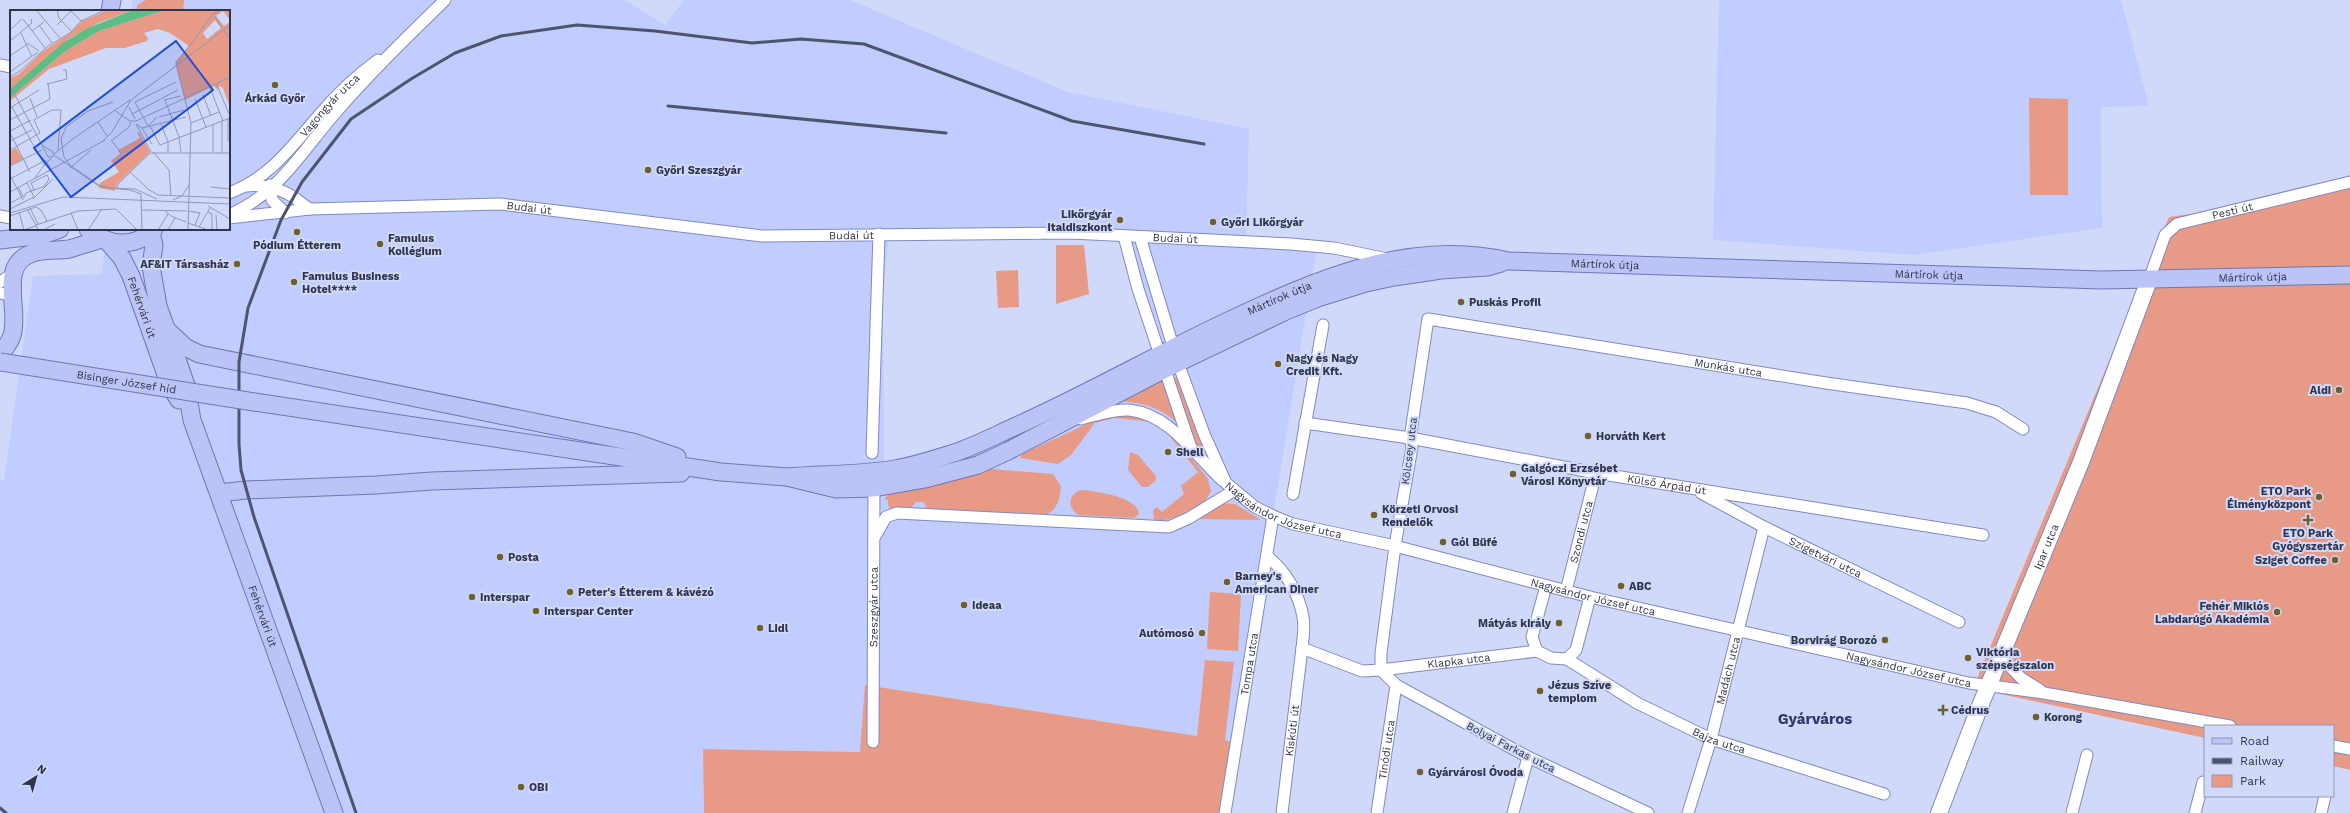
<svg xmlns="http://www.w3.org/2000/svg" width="2350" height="813" font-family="'Work Sans',sans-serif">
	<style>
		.built { fill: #c1ccff; fill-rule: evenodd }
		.green { fill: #e79b87 }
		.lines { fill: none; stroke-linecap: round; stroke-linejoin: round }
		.street-casing { stroke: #808abf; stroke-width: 13 }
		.secondary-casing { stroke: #808abf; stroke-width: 18 }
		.primary-casing { stroke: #6c77b7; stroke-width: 19 }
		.street { stroke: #fff; stroke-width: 11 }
		.secondary { stroke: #fff; stroke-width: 16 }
		.primary { stroke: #bbc3f7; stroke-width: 17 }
		.rail { stroke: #4f546d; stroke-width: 3 }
		.primary-bridge-casing { stroke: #6c77b7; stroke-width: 19; stroke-linecap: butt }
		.primary-bridge { stroke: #bbc3f7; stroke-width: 17 }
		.poi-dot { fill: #6c602d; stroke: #d1d9fb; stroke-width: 1.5 }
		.labels { text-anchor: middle; stroke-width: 4; stroke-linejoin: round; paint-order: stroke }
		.poi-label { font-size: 11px; font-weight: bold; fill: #30354b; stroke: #d1d9fb; text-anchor: start }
		.street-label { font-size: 11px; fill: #30354b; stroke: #d1d9fb }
		.district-label { font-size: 15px; font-weight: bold; fill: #333967; stroke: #d1d9fb }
		.inset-road { fill: none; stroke: #9197b5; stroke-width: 1 }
		.view { fill: #1d4ed8; fill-opacity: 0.15; stroke: #1d4ed8; stroke-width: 2 }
		.inset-edge { fill: none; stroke: #30354b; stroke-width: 2 }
	</style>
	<rect width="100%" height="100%" fill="#d1d9fb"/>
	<g class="built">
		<path d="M132 0H625L665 25 684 0H850L1068 92 1249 129 1246 239 1318 241 1275 503 1232 742 865 685 861 752 703 749 704 813H0V481L4 480 33 276 102 274 107 229H229V11H131ZM889 230 1121 233 1154 346 993 430 942 447 884 462 883 298Z"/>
		<path d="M1719 0H2121L2149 106 2101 107 2102 228 1914 255 1713 240Z"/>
	</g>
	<g class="green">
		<path d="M146 0H184L183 11H137V5Z"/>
		<path d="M2029 98 2068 99V195H2030Z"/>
		<path d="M2350 180V770L2333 766V726H2205V738L1973 688 2169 217 2254 205Z"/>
		<path d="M1056 245H1084L1089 294 1056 304Z"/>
		<path d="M1018 270 1019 307 998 308 996 271Z"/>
		<path d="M1176 377 1180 379 1200 438 1215 466 1197 446 1174 379Z"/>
		<path d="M1162 380 1176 422C1160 407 1142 403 1120 401Z"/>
		<path d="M1135 413 1170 431 1208 479 1211 491C1209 495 1207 499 1204 502 1195 508 1162 526 1154 519L1153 510 1157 507 1162 512 1184 494 1181 486 1198 472 1164 429 1152 422 1114 418 1095 423 1071 455 1058 464 1020 458 1022 454 1102 417Z"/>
		<path d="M1130 452 1138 455 1156 476V480L1148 487H1142L1128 470Z"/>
		<path d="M992 469 1053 474 1061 486C1060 499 1057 514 1041 515L927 509 924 502H916L911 508 891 510 888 505V500L884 499 889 494Z"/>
		<path d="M1081 490C1095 491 1138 497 1139 514L1134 518 1078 515C1067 506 1068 495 1081 490Z"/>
		<path d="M1222 503 1235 504 1261 520 1196 519Z"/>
		<path d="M1210 592 1241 594 1238 651 1207 649Z"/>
		<path d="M1205 660 1234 662 1225 740 1232 742 1219 813H704L703 749 860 752 865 685 1197 736Z"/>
	</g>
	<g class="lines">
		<defs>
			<g id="street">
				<path d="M0 65 11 67"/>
				<path d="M270 185 272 200 285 213"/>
				<path d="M246 186C259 184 278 188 290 195 297 199 303 205 310 209"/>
				<path id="s1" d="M229 193C269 179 293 145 320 114 337 94 356 76 378 60"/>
				<path d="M229 215C281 192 301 152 337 111 371 72 408 36 445 0"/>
				<path d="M0 216 11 218"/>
				<path id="s2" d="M229 218 310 209 500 204 762 236 1071 233 1291 244 1334 248 1388 259"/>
				<path d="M1124 236 1138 289 1190 445"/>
				<path id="s3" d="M1140 237 1178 363 1204 434 1226 483 1255 507 1273 516 1293 524 1395 546 1590 597 1969 683 2044 693 2230 726"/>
				<path id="s4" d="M2149 280 2165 235 2177 224 2350 182"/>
				<path d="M0 282 11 275"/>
				<path d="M0 293 14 296"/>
				<path d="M1081 419C1096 415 1113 409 1129 410 1172 415 1194 455 1223 481"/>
				<path id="s5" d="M1305 423 1410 438 1596 473 1983 535"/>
				<path d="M872 453 879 234"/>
				<path id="s6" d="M1701 493 1764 527 1959 622"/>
				<path d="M1293 494 1323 325"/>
				<path d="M874 538 886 517 897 513 1169 527 1189 518 1233 491"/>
				<path id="s7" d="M1267 556C1286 571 1299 594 1303 617 1305 627 1303 639 1302 648L1362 671 1381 670 1537 651"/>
				<path d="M1546 586 1532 637 1537 651 1551 658 1567 659 1576 650 1590 597"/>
				<path id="s8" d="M1566 591 1596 473"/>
				<path d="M2002 658 2021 678 2040 690"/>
				<path id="s9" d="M1567 659 1637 703 1711 739 1884 794"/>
				<path id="s10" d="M873 742 874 483"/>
				<path d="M2333 746 2350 749"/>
				<path id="s11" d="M1225 813 1273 516"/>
				<path id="s12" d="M1282 813 1302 648"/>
				<path id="s13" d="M1377 813 1396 685"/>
				<path d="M1513 813 1528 757"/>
				<path id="s14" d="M1648 813 1528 757 1396 685 1381 670V653L1395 546 1412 447 1410 438 1428 319 1826 383 1967 403 1996 412 2023 429"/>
				<path id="s15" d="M1688 813 1711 739 1764 527"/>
				<path d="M2072 813 2087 755"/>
				<path d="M2195 813 2203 782"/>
				<path d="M2321 813 2325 796"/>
			</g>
			<g id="secondary">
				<path id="s16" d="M1939 813 1978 711 2081 462 2149 280"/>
			</g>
			<g id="primary">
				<path d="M110 11 112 0"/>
				<path d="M88 229C107 246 135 249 154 229"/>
				<path id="s17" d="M151 232 154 245 151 266 158 306 186 385 192 420 334 813"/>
				<path d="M0 240 43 235 60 229"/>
				<path id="s18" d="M107 241 122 258 131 276 170 386 179 400"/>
				<path d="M168 331 185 347 199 354 633 442 677 457"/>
				<path d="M0 355C5 348 12 340 13 331 18 306 0 266 30 254 43 249 56 251 69 249 80 246 91 242 102 239"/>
				<path d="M254 402 721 472 787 477 836 489 874 488 925 479 978 465 1008 451 1165 369 1288 310 1318 298 1366 283 1394 277 1441 270 1487 267 1501 263"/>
				<path id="s19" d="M787 477C823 474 860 475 895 469 915 466 935 459 954 453 975 446 994 436 1014 427 1087 394 1156 355 1228 321 1315 280 1410 238 1508 261L2101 280 2350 275"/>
				<path d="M219 493 246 490 376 485 432 481 681 473"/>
			</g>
		</defs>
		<use href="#street" class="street-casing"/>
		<use href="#secondary" class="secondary-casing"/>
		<use href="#primary" class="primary-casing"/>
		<use href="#street" class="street"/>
		<use href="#secondary" class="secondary"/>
		<use href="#primary" class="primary"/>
		<g class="rail">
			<path d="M668 106 946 133"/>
			<path d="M0 808 6 813"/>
			<path d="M356 813 254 517 241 470 239 444V362L248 308 281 220 302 182 351 119 411 79 455 53 501 36 577 25 655 31 752 43 801 39 864 44 1072 121 1204 144"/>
		</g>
		<defs>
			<g id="primary-bridge">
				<path id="s20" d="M0 362 254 402"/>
			</g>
		</defs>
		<use href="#primary-bridge" class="primary-bridge-casing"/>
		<use href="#primary-bridge" class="primary-bridge"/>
	</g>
	<g class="poi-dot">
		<circle cx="275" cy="85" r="4"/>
		<circle cx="648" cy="170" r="4"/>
		<circle cx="1120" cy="220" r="4"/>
		<circle cx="1213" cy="222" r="4"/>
		<circle cx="297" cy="232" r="4"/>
		<circle cx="380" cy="244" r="4"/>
		<circle cx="237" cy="264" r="4"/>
		<circle cx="294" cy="282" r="4"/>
		<circle cx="1461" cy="302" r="4"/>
		<circle cx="1278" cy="364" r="4"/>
		<circle cx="2339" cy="390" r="4"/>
		<circle cx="1588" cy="436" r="4"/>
		<circle cx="1168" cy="452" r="4"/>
		<circle cx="1513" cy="474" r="4"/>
		<circle cx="2319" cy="497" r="4"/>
		<circle cx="1374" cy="515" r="4"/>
		<path d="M2306 514h4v4h4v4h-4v4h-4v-4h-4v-4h4z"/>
		<circle cx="1443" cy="542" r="4"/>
		<circle cx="500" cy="557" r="4"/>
		<circle cx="2335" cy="560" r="4"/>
		<circle cx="1227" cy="582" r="4"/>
		<circle cx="1621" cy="586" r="4"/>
		<circle cx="570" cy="592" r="4"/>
		<circle cx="472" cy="597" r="4"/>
		<circle cx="964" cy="605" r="4"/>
		<circle cx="536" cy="611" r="4"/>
		<circle cx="2277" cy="612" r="4"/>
		<circle cx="1559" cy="623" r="4"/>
		<circle cx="760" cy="628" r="4"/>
		<circle cx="1202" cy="633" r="4"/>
		<circle cx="1885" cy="640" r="4"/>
		<circle cx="1968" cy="658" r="4"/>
		<circle cx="1540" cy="691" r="4"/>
		<path d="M1941 704h4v4h4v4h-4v4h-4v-4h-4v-4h4z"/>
		<circle cx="2036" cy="717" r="4"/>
		<circle cx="1420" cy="772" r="4"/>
		<circle cx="521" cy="787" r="4"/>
	</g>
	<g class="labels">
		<g class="poi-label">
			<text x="275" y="102" text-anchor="middle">Árkád Győr</text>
			<text x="656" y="174">Győri Szeszgyár</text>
			<text x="1112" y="218" text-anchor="end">Likőrgyár<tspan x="1112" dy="13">italdiszkont</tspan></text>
			<text x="1221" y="226">Győri Likőrgyár</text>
			<text x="388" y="242">Famulus<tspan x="388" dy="13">Kollégium</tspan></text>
			<text x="297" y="249" text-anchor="middle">Pódium Étterem</text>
			<text x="229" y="268" text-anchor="end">AF&amp;IT Társasház</text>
			<text x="302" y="280">Famulus Business<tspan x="302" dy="13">Hotel****</tspan></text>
			<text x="1469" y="306">Puskás Profil</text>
			<text x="1286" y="362">Nagy és Nagy<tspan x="1286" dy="13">Credit Kft.</tspan></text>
			<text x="2331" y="394" text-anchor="end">Aldi</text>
			<text x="1596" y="440">Horváth Kert</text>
			<text x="1176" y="456">Shell</text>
			<text x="1521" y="472">Galgóczi Erzsébet<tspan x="1521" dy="13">Városi Könyvtár</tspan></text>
			<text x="2311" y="495" text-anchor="end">ETO Park<tspan x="2311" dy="13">Élményközpont</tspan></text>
			<text x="1382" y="513">Körzeti Orvosi<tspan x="1382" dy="13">Rendelők</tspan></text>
			<text x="2308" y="537" text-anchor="middle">ETO Park<tspan x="2308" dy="13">Gyógyszertár</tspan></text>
			<text x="1451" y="546">Gól Büfé</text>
			<text x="508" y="561">Posta</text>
			<text x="2327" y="564" text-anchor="end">Sziget Coffee</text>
			<text x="1235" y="580">Barney's<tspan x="1235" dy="13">American Diner</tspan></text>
			<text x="1629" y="590">ABC</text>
			<text x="578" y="596">Peter's Étterem &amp; kávézó</text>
			<text x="480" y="601">Interspar</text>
			<text x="972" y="609">Ideaa</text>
			<text x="2269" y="610" text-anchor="end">Fehér Miklós<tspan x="2269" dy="13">Labdarúgó Akadémia</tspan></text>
			<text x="544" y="615">Interspar Center</text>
			<text x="1551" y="627" text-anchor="end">Mátyás király</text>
			<text x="768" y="632">Lidl</text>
			<text x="1194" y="637" text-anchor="end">Autómosó</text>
			<text x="1877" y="644" text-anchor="end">Borvirág Borozó</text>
			<text x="1976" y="656">Viktória<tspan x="1976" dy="13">szépségszalon</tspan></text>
			<text x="1548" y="689">Jézus Szíve<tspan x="1548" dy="13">templom</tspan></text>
			<text x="1951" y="714">Cédrus</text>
			<text x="2044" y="721">Korong</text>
			<text x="1428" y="776">Gyárvárosi Óvoda</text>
			<text x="529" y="791">OBI</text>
		</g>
		<g class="street-label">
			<text dy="4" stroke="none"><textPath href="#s1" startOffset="135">Vagongyár utca</textPath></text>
			<text dy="4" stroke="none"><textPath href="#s2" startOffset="301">Budai út</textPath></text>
			<text dy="4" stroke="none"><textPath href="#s4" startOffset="121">Pesti út</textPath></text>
			<text dy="4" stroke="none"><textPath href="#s2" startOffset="625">Budai út</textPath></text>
			<text dy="4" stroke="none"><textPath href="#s2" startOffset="949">Budai út</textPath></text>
			<text dy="4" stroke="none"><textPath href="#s19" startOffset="863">Mártírok útja</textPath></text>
			<text dy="4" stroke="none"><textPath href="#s19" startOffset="1187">Mártírok útja</textPath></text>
			<text dy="4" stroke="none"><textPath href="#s19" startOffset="1511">Mártírok útja</textPath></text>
			<text dy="4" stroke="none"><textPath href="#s19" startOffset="530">Mártírok útja</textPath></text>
			<text dy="4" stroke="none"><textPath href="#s18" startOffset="76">Fehérvári út</textPath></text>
			<text dy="4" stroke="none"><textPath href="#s14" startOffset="963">Munkás utca</textPath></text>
			<text dy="4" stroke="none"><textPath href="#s20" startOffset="128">Bisinger József híd</textPath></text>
			<text transform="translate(1409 451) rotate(-83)" y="4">Kölcsey utca</text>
			<text dy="4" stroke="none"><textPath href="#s5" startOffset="367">Külső Árpád út</textPath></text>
			<text dy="4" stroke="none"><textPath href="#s3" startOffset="326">Nagysándor József utca</textPath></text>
			<text dy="4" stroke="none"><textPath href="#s8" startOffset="61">Szondi utca</textPath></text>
			<text dy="4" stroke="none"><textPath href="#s16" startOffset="287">Ipar utca</textPath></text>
			<text dy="4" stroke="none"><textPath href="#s6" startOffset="140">Szigetvári utca</textPath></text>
			<text dy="4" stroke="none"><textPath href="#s3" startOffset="649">Nagysándor József utca</textPath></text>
			<text dy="4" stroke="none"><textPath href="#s10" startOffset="135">Szeszgyár utca</textPath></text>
			<text dy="4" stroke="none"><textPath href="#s17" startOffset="403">Fehérvári út</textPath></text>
			<text dy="4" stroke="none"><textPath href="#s7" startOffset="265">Klapka utca</textPath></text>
			<text dy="4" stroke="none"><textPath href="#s11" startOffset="151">Tompa utca</textPath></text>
			<text dy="4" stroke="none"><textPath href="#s3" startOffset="973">Nagysándor József utca</textPath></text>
			<text dy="4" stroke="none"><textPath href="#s15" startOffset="148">Madách utca</textPath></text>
			<text dy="4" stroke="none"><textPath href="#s12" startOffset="83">Kiskúti út</textPath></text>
			<text dy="4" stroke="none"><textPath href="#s9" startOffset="173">Bajza utca</textPath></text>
			<text transform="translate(1511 747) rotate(27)" y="4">Bolyai Farkas utca</text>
			<text dy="4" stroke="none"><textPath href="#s13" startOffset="64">Tinódi utca</textPath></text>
		</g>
		<g class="district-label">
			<text x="1815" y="724">Gyárváros</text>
		</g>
	</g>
	<g transform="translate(10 10)">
		<rect width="220" height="220" fill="#d1d9fb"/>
		<path d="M98 0H123L88 13 59 29 0 79V68L9 64 32 42 60 23 72 11ZM155 0H220V10L213 1 206 6 214 16 220 12V98L213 78 209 76 208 80 204 76 175 90 165 52 179 36 160 23 148 19 134 23 138 28 137 31 115 38H96L39 59 0 91V88L54 42 72 31 89 21ZM205 10 211 18 197 29 193 23ZM129 122 140 142 107 174 105 181 89 178 90 173 109 162 101 151 110 144 108 140 130 128 127 123ZM6 138 13 149 0 156V141Z" fill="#e79b87" fill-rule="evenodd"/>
		<path d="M123 0H155L89 21 72 31 54 42 0 88V79L53 33 78 18Z" fill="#5dbd84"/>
		<path class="inset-road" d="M26 0 50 28M47 0 49 8 61 21M60 0 71 11M204 6 220 29M13 9 35 38M29 15 42 33M47 15 61 1M0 20 12 9M22 21 34 12M11 23 22 47M0 31 22 13 21 9M17 33 29 41M0 46 16 35M0 62 28 42M0 67 10 61 38 36 60 23 71 11 95 0M206 73 220 106M37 74 57 69 56 60H53M0 76 32 135 43 142V147H38L32 135M200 78 213 111M193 85 201 106M20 88 27 107M185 89 196 117M154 90 171 86M155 90 169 127 171 142M103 92 78 101 56 117 51 129 54 147 61 156 89 175 99 178 125 179 147 189M2 97 35 156M119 97 125 109M0 98 29 80M104 100 120 111H126L220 67M122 104 168 80M149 107 174 100M218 109V132M0 110 40 89 38 73M24 110 42 100H51L48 140M212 111V143M88 112 97 126M181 113 209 102M126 114 132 118 176 107M126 114 141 142M151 114 158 132V142M203 114V142M138 116 125 92 166 72M138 116 147 107M140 116 150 135 220 108M132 118 142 134M0 121 21 110M0 123 20 162M101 130 111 143M0 131 22 120M93 131 102 122 121 90 220 15M101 131 119 117 121 112M0 140 30 123 24 110M143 142 159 160 161 186M44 144 64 128 120 90M44 145 90 177 120 180 131 184 132 220M0 156 32 140M60 158 81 140M39 162 40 158 37 153 41 148M120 162 138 179 148 185 220 188M0 165 13 190M25 168 37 151M0 169 36 150M8 177 14 188M201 177 220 179M107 179 108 174 140 143H220M0 182 95 130M14 187 16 183 35 176 39 169 37 165 21 173 24 180M23 189 43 169M163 190 172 186 179 175M0 193 12 187M198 196 220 209M20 198 28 214M0 199 24 187 17 173M17 199 28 219M132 200 177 201M155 201 161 206 176 212M178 201 190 203 185 215M9 202 14 220M198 202 202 204V220M0 203 53 187 220 194M61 203 68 220M206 205 207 220M0 206 26 197 31 200 37 211M178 213 198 220M26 215 68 201 106 199 127 220M189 217 200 198M13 220 26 216M33 220 45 214M78 220 92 199M148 220 158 204M158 220 165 208M178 220 181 113 166 54 203 4 211 0"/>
		<path class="view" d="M166 31 203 80 61 187 24 138Z"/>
		<rect width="220" height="220" class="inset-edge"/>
	</g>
	<rect x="2204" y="725" width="130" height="72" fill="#d1d9fb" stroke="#9197b5"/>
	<rect x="2212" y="738" width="20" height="6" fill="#bbc3f7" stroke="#9197b5"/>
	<text x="2240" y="745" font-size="12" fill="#30354b">Road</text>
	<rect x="2212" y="758" width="20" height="6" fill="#4f546d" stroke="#9197b5"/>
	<text x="2240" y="765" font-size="12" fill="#30354b">Railway</text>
	<rect x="2212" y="775" width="20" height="12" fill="#e79b87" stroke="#9197b5"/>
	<text x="2240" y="785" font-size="12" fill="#30354b">Park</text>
	<g transform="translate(36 777) rotate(37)" stroke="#d1d9fb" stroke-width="3" paint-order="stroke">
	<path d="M0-3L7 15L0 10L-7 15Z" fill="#30354b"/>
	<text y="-6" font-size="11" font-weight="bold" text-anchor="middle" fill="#30354b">N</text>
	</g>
</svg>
